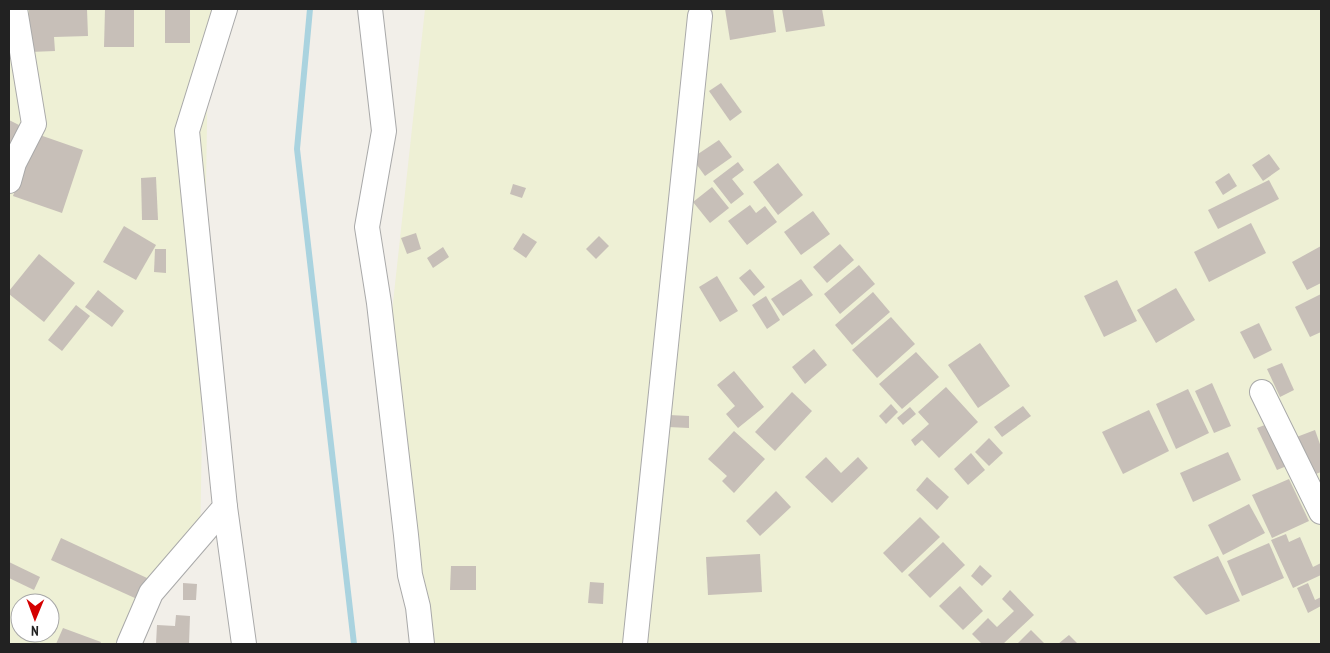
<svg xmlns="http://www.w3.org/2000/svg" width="1330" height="653" font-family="'PT Sans Narrow',sans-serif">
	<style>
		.farmland { fill: #eef0d5; fill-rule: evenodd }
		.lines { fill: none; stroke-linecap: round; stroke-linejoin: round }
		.stream { stroke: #aad3df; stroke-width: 6 }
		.building { fill: #c7bfb8 }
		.minor-casing { stroke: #a9a9a9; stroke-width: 26 }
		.minor { stroke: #fff; stroke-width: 24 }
	</style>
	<rect width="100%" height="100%" fill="#f2efe9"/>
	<g class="farmland">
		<path d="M9 9H215L208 62 200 549 172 565 130 644H9ZM20 603H50V633H20Z"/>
		<path d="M425 9H1321V644H430L392 312Z"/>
	</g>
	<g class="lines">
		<path class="stream" d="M310 9 297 149 354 644"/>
	</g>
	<g class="building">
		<path d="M29 9H87L88 36 54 37 55 51 30 52Z"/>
		<path d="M105 9H134V47H104Z"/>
		<rect x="165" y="9" width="25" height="34"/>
		<path d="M725 9H773L776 32 730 40Z"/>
		<path d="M782 9H822L825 26 786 32Z"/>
		<path d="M721 83 742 112 730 121 709 91Z"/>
		<path d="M9 120 19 125 9 158Z"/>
		<path d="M34 133 83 150 62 213 13 196Z"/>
		<path d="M719 140 732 157 705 176 692 158Z"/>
		<path d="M1269 154 1280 169 1263 181 1252 165Z"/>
		<path d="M738 162 744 170 732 179 744 194 731 204 713 181Z"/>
		<path d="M778 163 803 195 778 215 753 182Z"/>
		<path d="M1229 173 1237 186 1223 195 1215 182Z"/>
		<path d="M156 177 158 220H142L141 178Z"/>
		<path d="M1269 180 1279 199 1218 229 1208 210Z"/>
		<path d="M513 184 526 188 522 198 510 194Z"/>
		<path d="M712 187 729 208 710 223 693 202Z"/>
		<path d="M750 205 756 213 765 206 777 222 747 245 728 221Z"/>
		<path d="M813 211 830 234 801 255 784 232Z"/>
		<path d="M1251 223 1266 253 1209 282 1194 252Z"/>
		<path d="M124 226 156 245 136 280 103 262Z"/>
		<path d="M416 233 421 249 407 254 401 238Z"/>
		<path d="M523 233 537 242 526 258 513 249Z"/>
		<path d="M599 236 609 246 596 259 586 249Z"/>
		<path d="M840 244 854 260 827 283 813 267Z"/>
		<path d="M1321 246V283L1307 290 1292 262Z"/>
		<path d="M443 247 449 257 433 268 427 258Z"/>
		<path d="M155 249H166V273L154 272Z"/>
		<path d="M39 254 75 283 44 322 9 294V291Z"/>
		<path d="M859 265 875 284 840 314 824 294Z"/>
		<path d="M750 269 765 287 754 296 739 278Z"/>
		<path d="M717 276 738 311 720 322 699 287Z"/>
		<path d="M801 279 813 295 783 316 771 299Z"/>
		<path d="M1117 280 1137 321 1104 337 1084 296Z"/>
		<path d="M1176 288 1195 320 1156 343 1137 310Z"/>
		<path d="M98 290 124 311 112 327 85 307Z"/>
		<path d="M873 292 890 312 852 345 835 325Z"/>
		<path d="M1321 294V332L1310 337 1295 307Z"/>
		<path d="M766 296 780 320 767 329 752 305Z"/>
		<path d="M76 305 90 316 62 351 48 340Z"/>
		<path d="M891 317 915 344 877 378 852 350Z"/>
		<path d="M1259 323 1272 350 1254 359 1240 332Z"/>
		<path d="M980 343 1010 386 978 408 948 365Z"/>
		<path d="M814 349 827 365 805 384 792 367Z"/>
		<path d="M916 352 939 377 902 409 879 384Z"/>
		<path d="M1282 363 1294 390 1280 397 1267 369Z"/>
		<path d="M734 371 764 407 738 428 726 414 735 406 717 385Z"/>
		<path d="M1212 383 1231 426 1214 433 1195 391Z"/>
		<path d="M946 387 978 422 939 458 922 440 915 446 911 440 929 424 918 412Z"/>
		<path d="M1188 389 1209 433 1176 449 1156 404Z"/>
		<path d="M792 392 812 411 775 451 755 432Z"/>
		<path d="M891 404 898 412 886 424 879 416Z"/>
		<path d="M1023 406 1031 416 1002 437 994 427Z"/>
		<path d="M910 407 916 414 903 425 897 418Z"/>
		<path d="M1149 410 1169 451 1123 474 1102 432Z"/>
		<path d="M669 415 689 416V428L668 427Z"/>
		<path d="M1270 423 1289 465 1277 470 1257 428Z"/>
		<path d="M1315 430 1321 447V472L1308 477 1294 438Z"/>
		<path d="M734 431 765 459 734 493 722 481 727 476 708 459Z"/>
		<path d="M989 438 1003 453 989 466 975 452Z"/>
		<path d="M1228 452 1241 480 1193 502 1180 473Z"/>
		<path d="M971 453 985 470 968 485 954 469Z"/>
		<path d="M826 457 841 473 858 457 868 468 832 503 805 477Z"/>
		<path d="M927 477 949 497 937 510 916 490Z"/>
		<path d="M1289 479 1309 521 1272 538 1252 495Z"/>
		<path d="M776 491 791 507 760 536 746 521Z"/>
		<path d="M1249 504 1265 533 1223 555 1208 525Z"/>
		<path d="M920 517 940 537 902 573 883 553Z"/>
		<path d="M1286 534 1289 542 1300 537 1313 567 1321 563V575L1293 588 1271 540Z"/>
		<path d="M61 538 147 578 137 599 51 560Z"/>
		<path d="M943 542 965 565 930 598 908 575Z"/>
		<path d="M1269 543 1284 578 1242 596 1227 561Z"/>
		<path d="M760 554 762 592 708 595 706 557Z"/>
		<path d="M1218 556 1240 601 1206 615 1173 577Z"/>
		<path d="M9 562 40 577 34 590 9 578Z"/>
		<path d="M980 565 992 576 982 586 971 576Z"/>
		<path d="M451 566H476V590H450Z"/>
		<path d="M590 582 604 583 603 604 588 603Z"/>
		<path d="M183 583 197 584 196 600H183Z"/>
		<path d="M1308 583 1315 600 1321 597V606L1308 613 1297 588Z"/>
		<path d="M960 586 983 611 963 630 939 606Z"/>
		<path d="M1010 590 1034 615 1003 644H982L972 634 988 618 997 627 1014 611 1002 599Z"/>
		<path d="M176 615 190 616 189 644H156L157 625 175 626Z"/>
		<path d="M63 628 101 642 100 644H56Z"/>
		<path d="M1031 630 1045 644H1017Z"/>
		<path d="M1069 635 1078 644H1058Z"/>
	</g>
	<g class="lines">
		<defs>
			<g id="minor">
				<path d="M370 9 384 131 367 227 379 303 406 535 410 575 418 607 422 644"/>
				<path d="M9 181 14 163 34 124 15 9"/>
				<path d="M1262 392 1321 512"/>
				<path d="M225 507 244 644"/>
				<path d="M129 644 151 593 225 507 187 131 225 9"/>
				<path d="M635 644 700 16"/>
			</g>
		</defs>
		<use href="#minor" class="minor-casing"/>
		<use href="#minor" class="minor"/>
	</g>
	<rect width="1330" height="653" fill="none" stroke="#222222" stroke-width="20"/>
	<g transform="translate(35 618) rotate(181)"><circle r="24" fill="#ffffff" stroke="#a7a7a7"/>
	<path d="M0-4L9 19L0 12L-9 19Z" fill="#d40000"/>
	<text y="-8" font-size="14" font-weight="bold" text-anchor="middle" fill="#222222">N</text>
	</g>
</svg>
